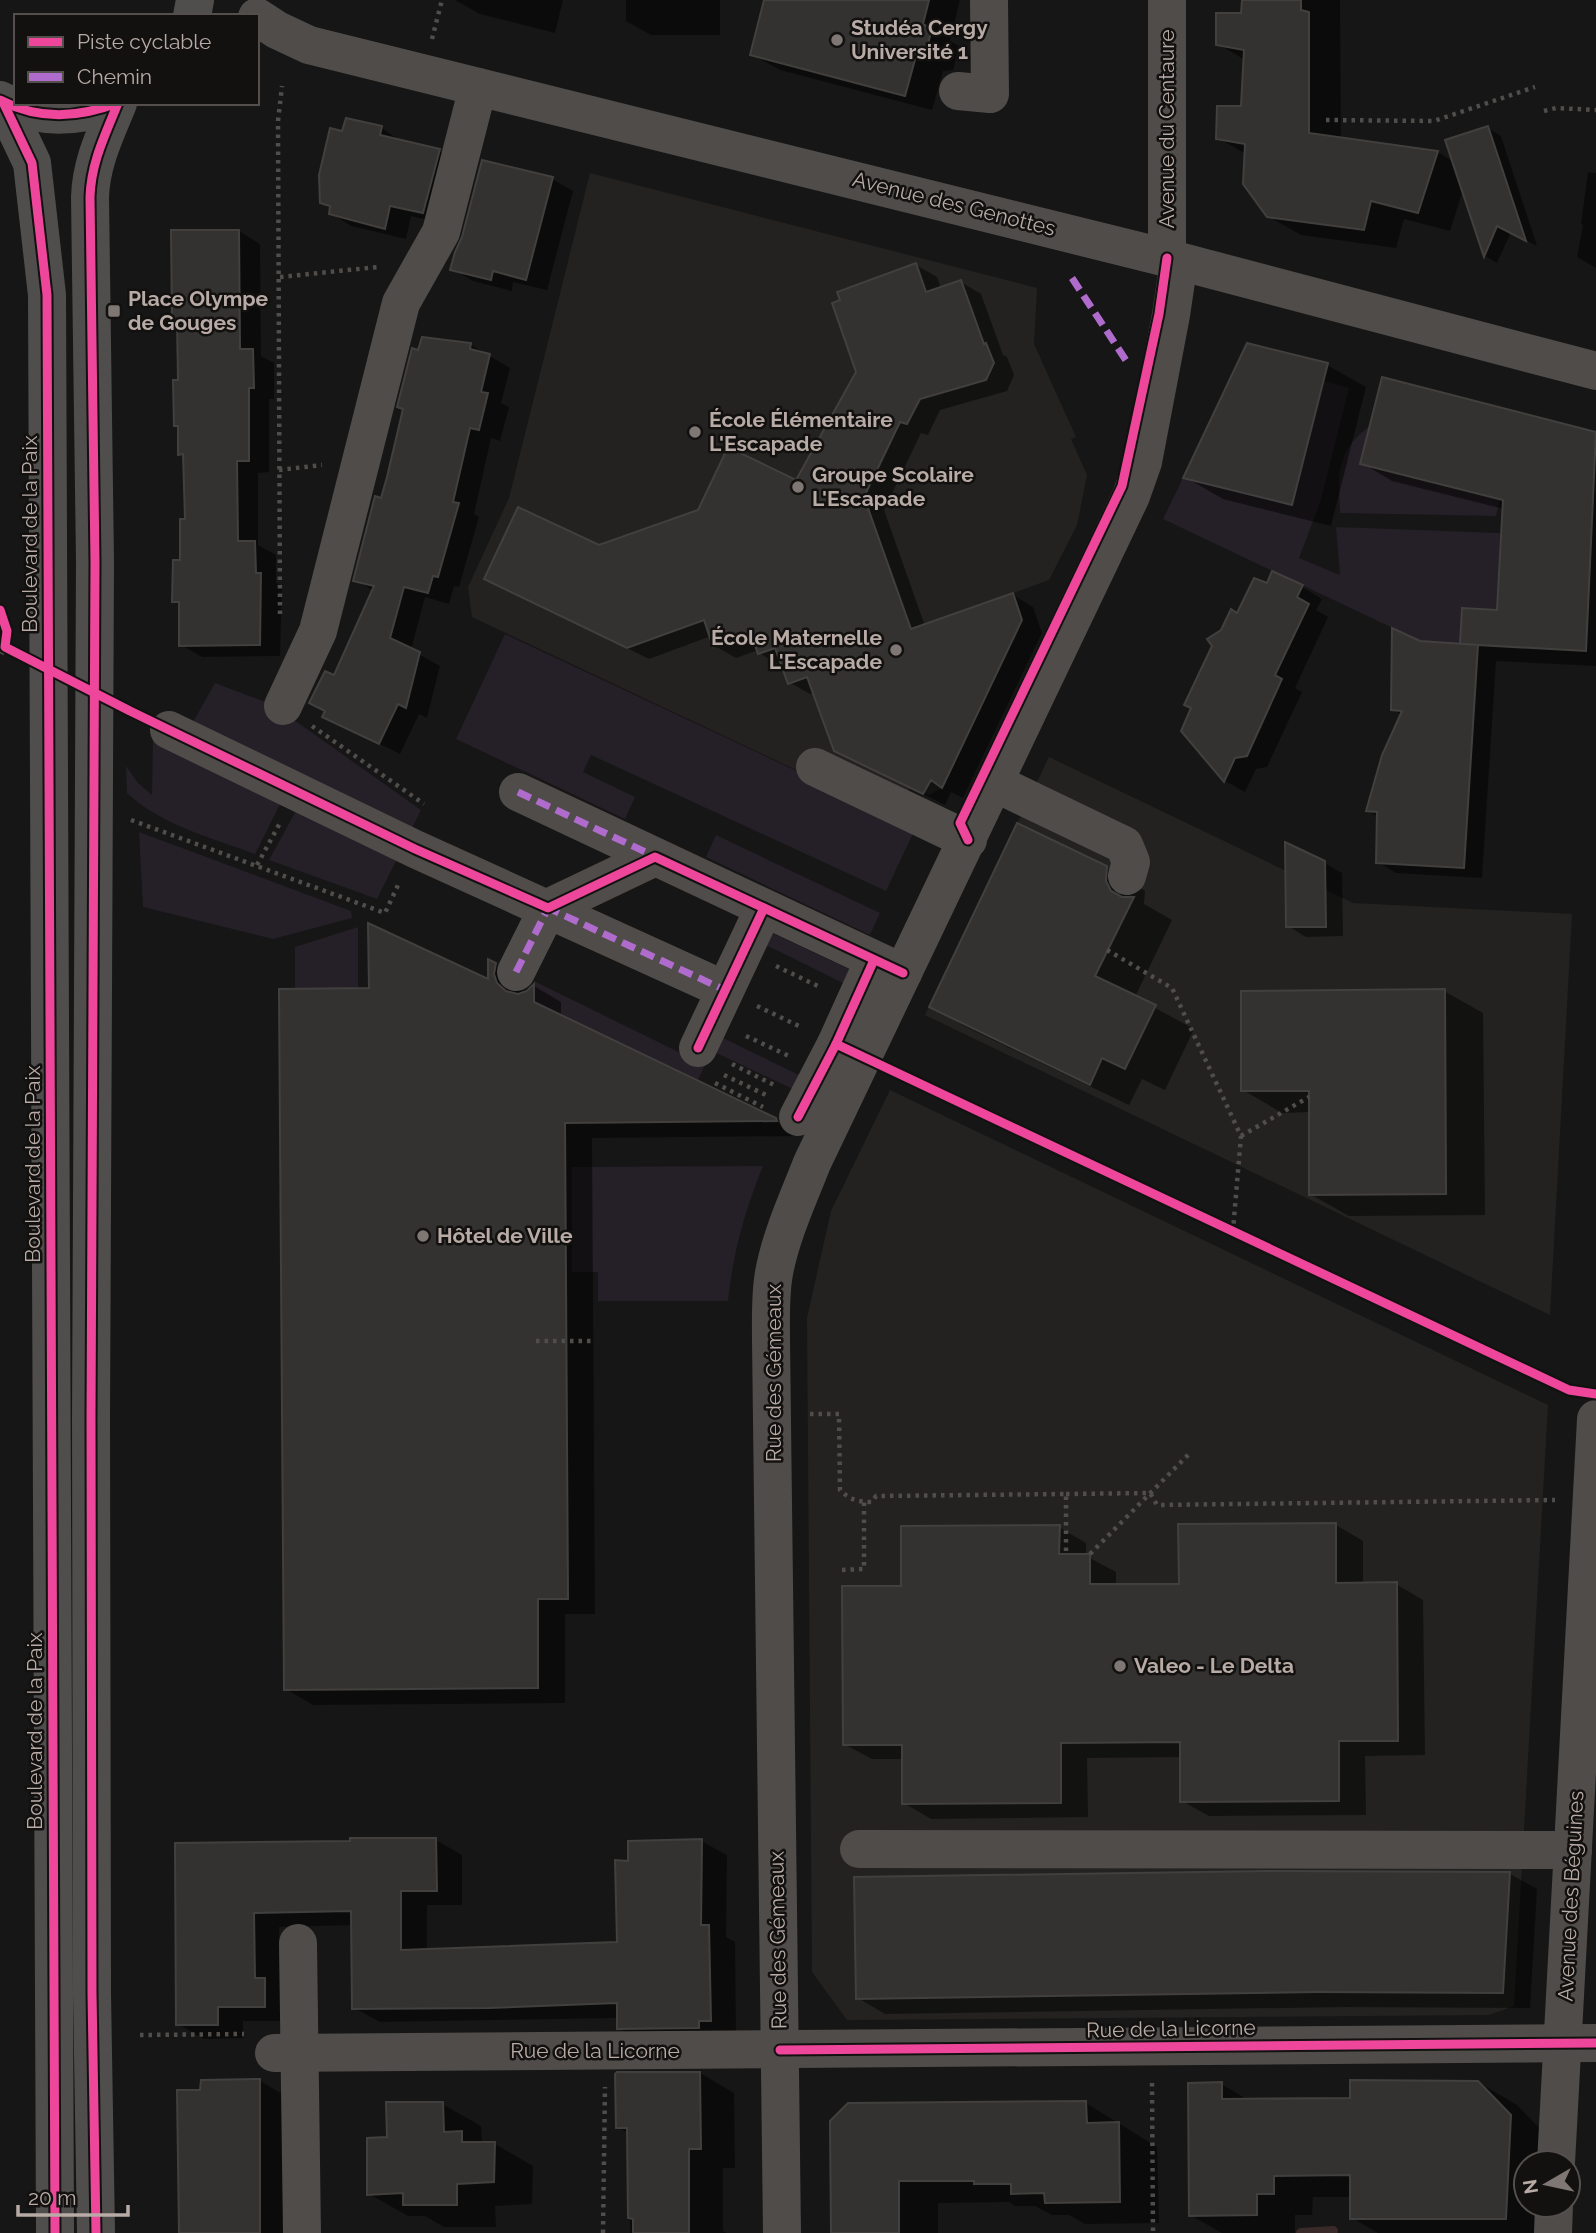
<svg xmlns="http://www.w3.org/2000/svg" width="1596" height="2233" font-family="Raleway,sans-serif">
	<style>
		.built { fill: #232220 }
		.green { fill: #251f27 }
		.shadow { fill: #0007 }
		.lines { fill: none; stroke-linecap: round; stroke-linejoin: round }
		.stream { stroke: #392928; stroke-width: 10 }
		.building { fill: #333230; stroke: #42403e; stroke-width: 2 }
		.path { stroke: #504d4b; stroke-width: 4.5; stroke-dasharray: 3.5 5; stroke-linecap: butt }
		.minor { stroke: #4f4c49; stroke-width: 38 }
		.major { stroke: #504e4c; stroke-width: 38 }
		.quiet { stroke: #b06ccc; stroke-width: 7; stroke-dasharray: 14 7; stroke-linecap: butt }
		.cycleway-casing { stroke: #121110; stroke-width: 13 }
		.cycleway { stroke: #ed469a; stroke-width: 9 }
		.poi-dot { fill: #7f7773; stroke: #121110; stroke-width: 2.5 }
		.labels { text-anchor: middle; stroke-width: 5; stroke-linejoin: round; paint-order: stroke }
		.poi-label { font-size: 21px; font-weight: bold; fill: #b8aba5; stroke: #121110; text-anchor: start }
		.street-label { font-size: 21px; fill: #b8aba5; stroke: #121110 }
	</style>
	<rect width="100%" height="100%" fill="#161616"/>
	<g class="built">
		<path d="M590 173 1037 288 1034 344 1076 437 1071 439 1087 475 1077 525 1049 580 1013 593 1022 620 942 788 929 795 910 788 896 817 472 617 468 587 509 498Z"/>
		<path d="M1049 757 1353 903 1572 914 1550 1315 925 1015Z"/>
		<path d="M890 1090 1548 1405 1514 2006 1489 2015 847 2020 812 1972 807 1318 831 1211Z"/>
	</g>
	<g class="green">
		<path d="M1324 381 1349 388 1320 503 1299 558 1340 575 1336 527 1500 533 1497 610 1462 608 1460 644 1420 641 1163 519 1183 478 1292 505Z"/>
		<path d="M1370 426 1360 464 1500 499 1496 516 1340 513C1338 475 1336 450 1370 426Z"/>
		<path d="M505 634 916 827 886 891 591 755 583 772 635 797 625 819 456 739Z"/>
		<path d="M215 683 273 705 421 810 409 834 193 722Z"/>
		<path d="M153 737 281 802 255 854C212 838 161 825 127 793L126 766 138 783 152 795Z"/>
		<path d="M297 809 399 855 377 899 269 860Z"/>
		<path d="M139 832 351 911 352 918 273 939 143 907Z"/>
		<path d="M716 835 880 913 870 935 706 857Z"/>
		<path d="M358 927V988L295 989V947Z"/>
		<path d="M770 932 853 971 847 985 764 944Z"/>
		<path d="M534 981 705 1065 698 1080 534 1002Z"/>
		<path d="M719 1036 803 1077 797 1091 712 1051Z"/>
		<path d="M763 1166C745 1210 733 1253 728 1301H598V1272H572V1167Z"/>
	</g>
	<g class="shadow">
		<path d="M455 0H563L555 33 480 14Z"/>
		<path d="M626 0H720V35H651L626 21Z"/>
		<path d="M766 0H960L950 41 959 46 953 70 943 71 932 110 780 70 753 55Z"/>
		<path d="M1243 0H1340L1341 139 1438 152 1454 162 1488 128 1501 136 1537 246 1511 232 1497 263 1485 256 1463 190 1450 231 1404 219 1396 248 1301 235 1268 216 1246 154 1218 138 1243 108 1245 60 1218 44 1242 15Z"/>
		<path d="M347 120 382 128 402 142 439 151 460 163 444 224 411 216 406 239 351 226 331 213 332 208 322 202Z"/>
		<path d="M1588 172 1596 173V268L1577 257 1583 225 1581 224Z"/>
		<path d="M552 179 573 191 547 290 513 282 512 291 473 281 452 269Z"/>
		<path d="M239 231 260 244 261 356 274 363V399H269V472L258 473V545L276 555V583L282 586 280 656 202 657 181 645 180 605 174 601 186 521 185 457 180 454V428L175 425 179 382V321L174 318Z"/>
		<path d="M916 265 937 277 941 289 961 282 981 294 1003 355 1007 357 1014 375 1007 391 940 410 928 435 921 433 884 510 925 626 1013 595 1033 607 1042 633 963 798 951 792 945 805 835 750 815 693 810 694 789 682 783 664 780 665 759 653 758 650 736 658 715 646 711 636 649 659 486 578 599 547 797 483Z"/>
		<path d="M471 345 510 368 501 403 509 407 500 441 491 438 474 514 479 517 459 587 454 586 449 604 425 597 411 650 440 666 427 718 419 714 400 754 324 716 334 677 374 591 355 580 382 500Z"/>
		<path d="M1327 365 1366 387 1331 526 1223 499 1185 477Z"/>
		<path d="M1383 379 1596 434V666L1496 661 1482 878 1396 873 1378 862 1379 817 1368 811 1402 715 1393 709 1419 643 1467 646 1498 611 1504 509 1392 481 1362 463Z"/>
		<path d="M1268 585 1302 587 1322 599 1316 610 1328 617 1295 688 1302 692 1267 767 1256 769 1245 792 1225 781 1183 730 1222 631Z"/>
		<path d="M1324 863 1342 873 1343 936 1306 937 1288 926Z"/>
		<path d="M1106 868 1145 891 1144 904 1172 920 1135 997 1194 1029 1165 1090 1142 1079 1129 1105 970 1029 931 1007Z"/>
		<path d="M495 964 523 980 522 994 534 986 561 1002V1017L775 1120 803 1136 592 1138 595 1614H565V1703L313 1705 286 1689 371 990 489 982Z"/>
		<path d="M1444 991 1483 1013 1485 1215 1349 1216 1310 1194V1112L1282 1113 1243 1090Z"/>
		<path d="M1336 1525 1363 1541V1584H1396L1423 1600 1425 1755 1365 1756 1366 1815 1209 1816 1182 1801 1181 1757 1087 1758 1088 1817 931 1819 904 1803V1759H872L844 1744 903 1587 1059 1527 1086 1543V1556L1116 1572V1586H1181Z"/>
		<path d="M436 1840 462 1855V1905H427V1951L619 1944 629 1862 701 1841 727 1855 726 1937 735 1942 736 2035 644 2042 618 2028V2018L380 2022 354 2008 353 1925 279 1927 280 1989 291 2021H243V2038L204 2039 178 2024 177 1845Z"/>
		<path d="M1267 1873 1510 1874 1537 1889 1530 2008 1346 2007 885 2014 858 1998Z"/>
		<path d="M700 2073 734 2093 735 2168H723V2231L727 2233H630L628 2133 617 2127Z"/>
		<path d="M260 2081 298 2103 299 2233H180L202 2091Z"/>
		<path d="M1478 2082 1517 2105 1550 2139 1549 2163H1526V2205H1546L1545 2233H1378L1352 2218V2197H1313L1312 2215H1295V2233H1222L1190 2215 1221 2084 1250 2101 1352 2100Z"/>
		<path d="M1086 2103 1157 2147 1159 2223 1085 2224 1069 2215H1052L1035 2206H1015L1009 2202 938 2203V2233H832V2122Z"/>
		<path d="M442 2104 481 2126 482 2144H495L533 2166 532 2204 495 2206 496 2227H444L425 2216H408L369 2194 389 2139Z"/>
	</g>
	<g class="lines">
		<path class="stream" d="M1301 2233 1333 2231"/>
	</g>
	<g class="building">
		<path d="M764 0H929L923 24 932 29 925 55 916 56 905 96 750 55Z"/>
		<path d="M1242 0H1301V10L1309 12V133L1438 151 1418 213 1371 201 1364 230 1267 217 1243 184 1245 144 1216 139 1217 106H1241L1244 50 1216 45V13H1241Z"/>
		<path d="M346 118 382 126 380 135 440 149 423 213 390 206 385 229 329 214 330 206 320 203 319 175 330 128 342 131Z"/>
		<path d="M1488 126 1526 241 1497 226 1484 257 1445 140Z"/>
		<path d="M482 160 553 177 526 280 493 271 491 280 450 270 455 252 462 237Z"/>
		<path d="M171 230H239L240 349H253L254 388H249V461H237L238 541H255L256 573H261L260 645 179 646V602H172L173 560H180V519H185L183 454 178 455V426H174L173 380H178L177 319H172Z"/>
		<path d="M916 263 926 292 961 280 984 344 986 343 994 363 986 380 920 399 907 424 900 422 864 497 911 629 1013 593 1022 620 942 788 931 780 923 794 834 751 807 677 788 684 775 648 758 654 751 634 713 647 704 620 627 648 484 579 518 507 599 545 698 510 728 447 796 480 856 372 832 303 840 300 837 292Z"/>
		<path d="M422 337 471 343 470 349 490 354 481 392 488 393 479 430 470 428 453 502 459 503 438 577 433 576 428 593 404 587 390 638 420 652 406 708 398 704 379 744 322 717 325 711 309 703 325 671 334 675 374 586 353 581 375 496 381 498 387 477 403 409 397 407 412 348 418 350Z"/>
		<path d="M1247 343 1328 363 1292 505 1183 478Z"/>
		<path d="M1382 377 1596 432 1586 651 1460 644 1462 608 1497 610 1503 500 1360 464Z"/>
		<path d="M1272 571 1303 585 1297 597 1309 604 1275 675 1282 679 1247 756 1235 758 1224 782 1181 731 1191 708 1184 705 1212 646 1207 639 1221 630 1231 609 1237 613 1254 578 1267 583Z"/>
		<path d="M1392 628 1420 641 1478 645 1464 868 1376 863 1377 812 1366 811 1382 755 1402 711 1391 710Z"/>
		<path d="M1017 823 1107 866 1106 881 1111 891 1122 897H1134L1095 976 1156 1005 1125 1069 1102 1058 1090 1085 929 1007Z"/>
		<path d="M1285 842 1325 861 1326 927H1286Z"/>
		<path d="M368 923 488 979V959L496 963 494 974 497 983 506 991 518 994 527 991 534 984V1002L776 1118 777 1121 565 1123 568 1599H538V1688L284 1690 279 989 369 988Z"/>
		<path d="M1445 989 1446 1194 1309 1195V1091H1241V991Z"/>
		<path d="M1336 1523V1583L1397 1582 1398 1741H1339V1801L1180 1802V1742L1061 1743V1803L902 1804V1745H843L842 1586H901V1526L1060 1525 1059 1554H1090V1584H1179L1178 1524Z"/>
		<path d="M350 1838H436L437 1891H401V1950L617 1942 615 1860 628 1861V1841L702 1839 701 1925H709L711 2021H699V2028L617 2029V2003L489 2008 352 2009 351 1911 254 1913 255 1978H265V2007H218V2025H176L175 1843 350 1841Z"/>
		<path d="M1267 1871 1510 1872 1503 1993 1318 1992 856 1999 854 1877Z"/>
		<path d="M617 2072H700L701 2149H689V2233H633V2219L628 2218 627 2128H616L615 2074Z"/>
		<path d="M260 2079V2233H179L177 2090H200L201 2080Z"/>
		<path d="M1350 2080 1478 2081 1511 2115 1506 2219H1350V2175L1274 2176V2194H1257V2215L1189 2216 1188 2083 1222 2082V2099L1350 2098Z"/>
		<path d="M1086 2101 1087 2123 1119 2122 1120 2202 1045 2203 1044 2193 1011 2194V2184H974V2181H899V2233H831L830 2121 848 2103Z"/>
		<path d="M386 2102H443L444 2132 462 2131V2142H495L494 2182 457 2184V2205H403V2193L367 2195V2138L387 2137Z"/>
	</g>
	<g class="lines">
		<g class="path">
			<path d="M432 39 442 0"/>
			<path d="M1544 111 1556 108 1596 110"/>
			<path d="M1326 120 1434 121 1535 87"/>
			<path d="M280 277 378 267"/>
			<path d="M279 470 322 465"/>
			<path d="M0 610C8 624 9 642 0 657"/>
			<path d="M280 614 278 121 282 86"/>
			<path d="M312 726 424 804"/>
			<path d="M131 820 385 913 399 883"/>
			<path d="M257 865 280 823"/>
			<path d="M1107 950 1172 988 1241 1136 1233 1230"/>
			<path d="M776 966 822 988"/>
			<path d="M757 1006 803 1028"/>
			<path d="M746 1036 789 1056"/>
			<path d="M732 1064 774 1085"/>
			<path d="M724 1075 766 1095"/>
			<path d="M715 1083 763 1107"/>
			<path d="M1241 1136 1309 1097"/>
			<path d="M536 1341H595"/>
			<path d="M810 1414H839L840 1490C850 1500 858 1502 872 1502L876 1496 1066 1494V1554"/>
			<path d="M1066 1494 1150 1493 1157 1505 1555 1500"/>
			<path d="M1090 1554 1189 1454"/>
			<path d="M842 1570 864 1569V1502"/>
			<path d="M140 2035 244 2034"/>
			<path d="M1152 2083 1153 2233"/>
			<path d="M603 2233 605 2087"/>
		</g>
		<g class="minor">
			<path d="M1167 0V258"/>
			<path d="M257 17 277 30 309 45 1167 258 1596 371"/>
			<path d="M958 91 990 94 989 0"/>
			<path d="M283 706 318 631 401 303 441 232 478 87"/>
			<path d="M169 730 415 849 725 990"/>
			<path d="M815 767 968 840"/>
			<path d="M995 783 1124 845 1131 862 1127 876"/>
			<path d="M518 792 903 973"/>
			<path d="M516 972 548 908 655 857"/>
			<path d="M836 1044 874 960"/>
			<path d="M698 1048 764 908"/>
			<path d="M798 1117 836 1044 863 1057"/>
			<path d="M859 1849 1573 1850"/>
			<path d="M298 1943 302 2233"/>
			<path d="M274 2053 1596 2043"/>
			<path d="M1556 2163 1596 1419"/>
			<path d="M782 2233 771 1340C771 1317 770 1295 774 1273 781 1235 798 1199 812 1163L1131 496 1143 462 1171 315 1179 261"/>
			<path d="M1553 2233 1554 2205"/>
		</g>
		<g class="major">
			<path d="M192 16 195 0"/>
			<path d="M0 100C38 120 78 118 117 103"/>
			<path d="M3 102 32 163 47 295 55 2233"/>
			<path d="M96 2233 92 1993 91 1417 95 562 90 197C91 163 105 135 118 103"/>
		</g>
		<g class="quiet">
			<path d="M1072 278 1129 365"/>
			<path d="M518 792 656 857"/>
			<path d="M546 907 725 990"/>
			<path d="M516 972 548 908 551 906"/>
		</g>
		<defs>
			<g id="cycleway">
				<path d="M0 100C38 120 78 118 117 103"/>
				<path d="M3 102 32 163 47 295 55 2233"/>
				<path d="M0 610 7 631 5 647 130 711 415 849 548 908 655 857 903 973"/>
				<path d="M968 840 960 823 1122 486 1159 314 1167 258"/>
				<path d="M836 1044 874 960"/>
				<path d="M698 1048 764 908"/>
				<path d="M798 1117 836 1044 1569 1390 1596 1394"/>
				<path d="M780 2050 1596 2043"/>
				<path d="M96 2233 92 1993 91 1417 95 562 90 197C91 163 105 135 118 103"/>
			</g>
		</defs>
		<use href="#cycleway" class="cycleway-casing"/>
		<use href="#cycleway" class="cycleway"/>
	</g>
	<g class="poi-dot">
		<circle cx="837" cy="40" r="7"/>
		<rect x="107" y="304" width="14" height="14" rx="3.5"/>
		<circle cx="695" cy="432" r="7"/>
		<circle cx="798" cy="487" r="7"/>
		<circle cx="896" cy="650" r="7"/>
		<circle cx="423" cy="1236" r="7"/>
		<circle cx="1120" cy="1666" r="7"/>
	</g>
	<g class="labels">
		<g class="poi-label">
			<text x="851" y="35">Studéa Cergy<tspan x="851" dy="24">Université 1</tspan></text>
			<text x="128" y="306">Place Olympe<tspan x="128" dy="24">de Gouges</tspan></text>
			<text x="709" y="427">École Élémentaire<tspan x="709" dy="24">L'Escapade</tspan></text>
			<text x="812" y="482">Groupe Scolaire<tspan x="812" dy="24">L'Escapade</tspan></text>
			<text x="882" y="645" text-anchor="end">École Maternelle<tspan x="882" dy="24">L'Escapade</tspan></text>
			<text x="437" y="1243">Hôtel de Ville</text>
			<text x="1134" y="1673">Valeo - Le Delta</text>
		</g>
		<g class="street-label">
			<text transform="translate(1167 129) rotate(-90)" y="7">Avenue du Centaure</text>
			<text transform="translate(954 204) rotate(14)" y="7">Avenue des Genottes</text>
			<text transform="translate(30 534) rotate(-90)" y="7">Boulevard de la Paix</text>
			<text transform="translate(33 1164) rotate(-90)" y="7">Boulevard de la Paix</text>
			<text transform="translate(774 1373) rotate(-90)" y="7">Rue des Gémeaux</text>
			<text transform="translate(35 1731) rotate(-90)" y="7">Boulevard de la Paix</text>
			<text transform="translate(1571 1896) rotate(-87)" y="7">Avenue des Béguines</text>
			<text transform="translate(778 1940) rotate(-91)" y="7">Rue des Gémeaux</text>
			<text transform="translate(1171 2029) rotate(-1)" y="7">Rue de la Licorne</text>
			<text x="595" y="2058">Rue de la Licorne</text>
		</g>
	</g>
	<rect x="14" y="14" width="245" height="91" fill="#121110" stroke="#544f4c" stroke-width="2"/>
	<rect x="28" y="37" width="35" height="10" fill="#ed469a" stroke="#544f4c" stroke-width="2"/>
	<text x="77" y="49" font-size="21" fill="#b8aba5">Piste cyclable</text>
	<rect x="28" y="72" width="35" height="10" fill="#b06ccc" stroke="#544f4c" stroke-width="2"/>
	<text x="77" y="84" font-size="21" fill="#b8aba5">Chemin</text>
	<g transform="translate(1547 2184) rotate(261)"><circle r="33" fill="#121110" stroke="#544f4c" stroke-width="2"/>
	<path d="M0-5L12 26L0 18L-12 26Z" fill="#7f7773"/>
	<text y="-10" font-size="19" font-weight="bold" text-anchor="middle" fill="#b8aba5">N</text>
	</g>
	<path d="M18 2205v10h110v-10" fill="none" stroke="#b8aba5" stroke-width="3.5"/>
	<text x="28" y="2205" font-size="21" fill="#b8aba5" stroke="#121110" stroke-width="5" paint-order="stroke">20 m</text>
</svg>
